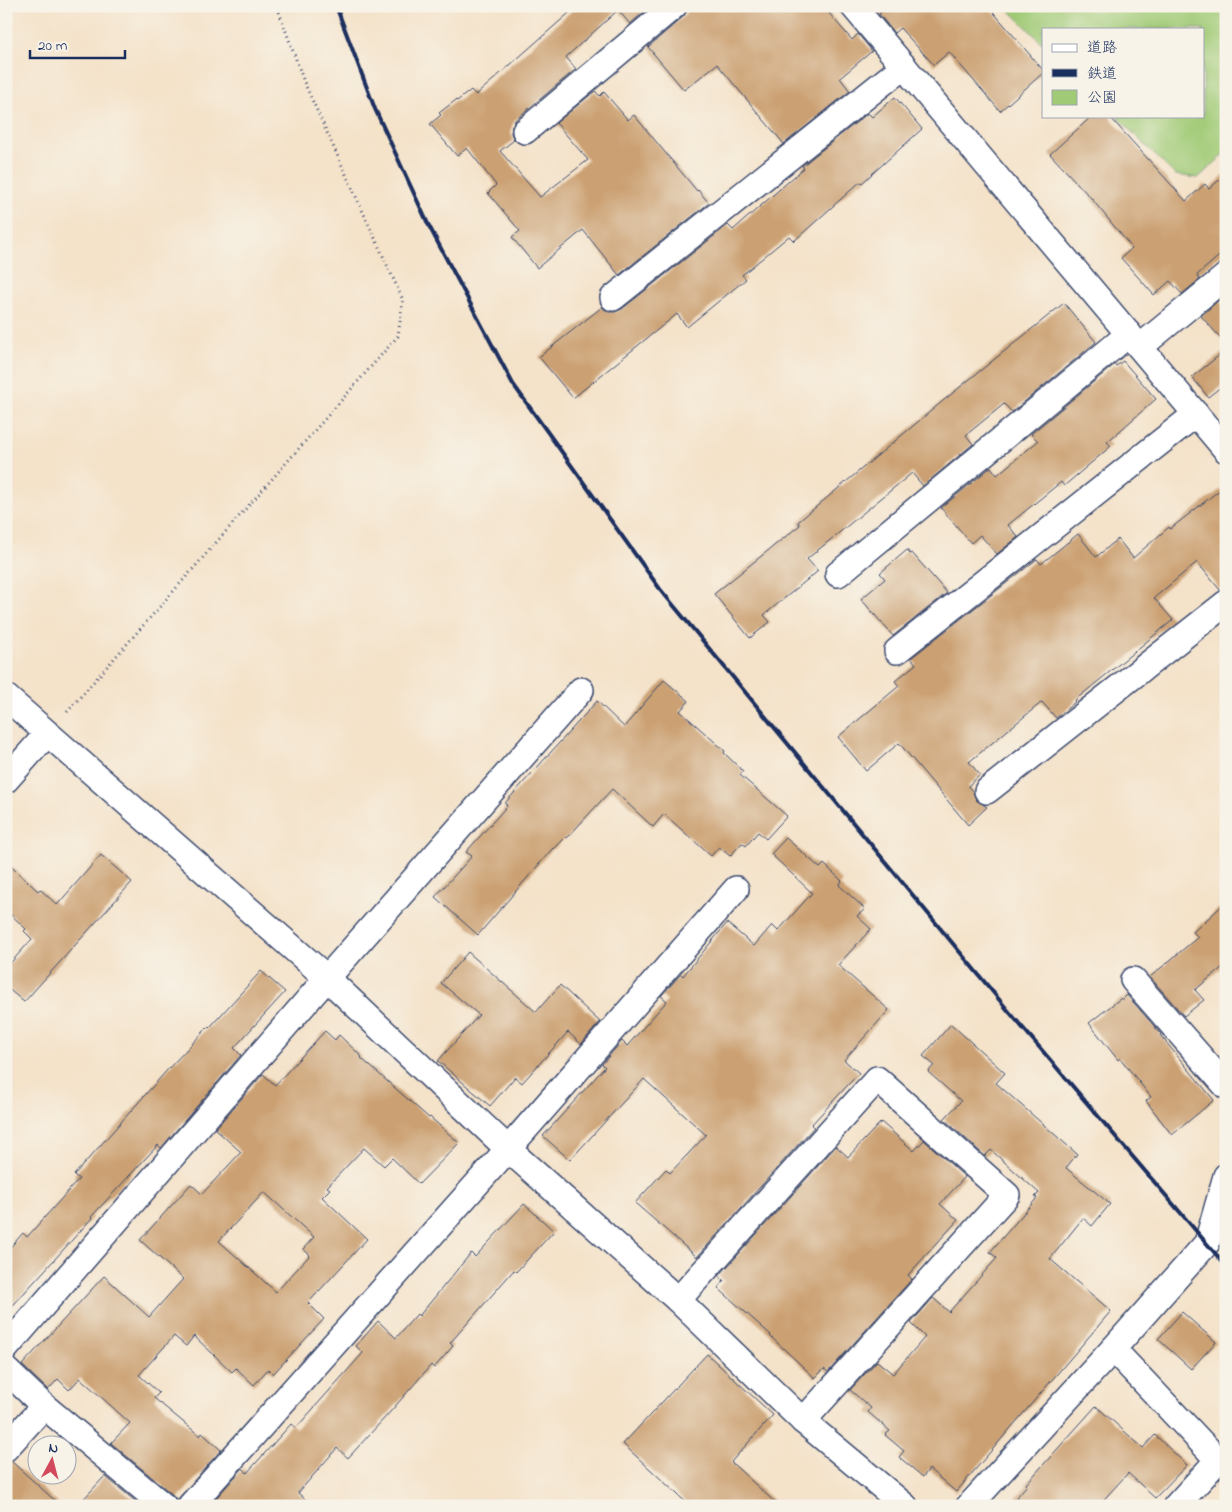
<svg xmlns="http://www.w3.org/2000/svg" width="1232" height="1512" font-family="'Indie Flower','Klee One',sans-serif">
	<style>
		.green { fill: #a0ca76; stroke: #5e7c6a }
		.building { fill: #cba072; fill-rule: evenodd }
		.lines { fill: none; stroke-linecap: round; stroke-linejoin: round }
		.street-casing { stroke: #3c4a6e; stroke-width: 28 }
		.path { stroke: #3c4a6e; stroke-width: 3; stroke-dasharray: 1 4; stroke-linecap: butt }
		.street { stroke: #fff; stroke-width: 25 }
		.rail { stroke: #1b2f5e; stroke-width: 4 }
	</style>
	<rect width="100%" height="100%" fill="#f7f3e8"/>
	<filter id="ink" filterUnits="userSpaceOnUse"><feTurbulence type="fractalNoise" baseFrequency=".02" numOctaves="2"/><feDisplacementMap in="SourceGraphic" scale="10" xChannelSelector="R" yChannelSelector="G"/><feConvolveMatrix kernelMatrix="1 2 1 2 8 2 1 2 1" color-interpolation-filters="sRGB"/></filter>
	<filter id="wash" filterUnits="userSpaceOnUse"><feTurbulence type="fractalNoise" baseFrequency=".0096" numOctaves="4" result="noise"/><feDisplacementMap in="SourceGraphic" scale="20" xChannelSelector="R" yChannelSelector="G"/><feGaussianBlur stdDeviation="1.12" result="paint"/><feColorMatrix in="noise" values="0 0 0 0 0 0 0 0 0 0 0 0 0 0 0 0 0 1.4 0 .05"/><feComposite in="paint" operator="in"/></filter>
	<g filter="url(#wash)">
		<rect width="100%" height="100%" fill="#f4e2c9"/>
		<path class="green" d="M1005 6H1226V153L1198 178 1175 175 1116 116H1203V29H1043V44Z"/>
		<g id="blocks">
			<g class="building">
				<path d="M577 6H651L630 24 618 10 566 57 576 69 515 120 512 126 511 133 514 140 500 151 540 197 588 160 556 123 595 91 600 96 604 92 628 120 634 115 697 191 698 190 709 203 619 275 583 230 537 268 512 237 520 231 488 193 496 185 467 148 457 156 430 124 441 115 439 113 456 100 457 101 471 90 476 95Z"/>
				<path d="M688 6H823L852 40 858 34 872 51 840 78 850 91 784 144 717 64 684 90 648 47 683 17 687 11Z"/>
				<path d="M879 6H988L1043 70V73L1000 111 949 52 934 65 900 28 894 33 879 14 883 10Z"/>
				<path d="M895 97 922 129 862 183 860 182 794 241 789 236 742 275 746 279 687 327 677 314 573 398 539 357 602 307 608 312H615L622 309 728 225 733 230 804 168 802 166 868 113 872 117Z"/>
				<path d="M1092 116H1109L1186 201 1205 184 1209 189 1226 174V250L1197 275 1200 279 1182 294 1170 281 1154 295 1121 258 1132 248 1091 198 1050 154Z"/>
				<path d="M1219 300 1226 308V344L1201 316Z"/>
				<path d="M1064 303 1096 342 1012 412 1004 404 966 435 973 444 923 486 912 473 807 559 818 571 764 615 770 622 750 638 714 594 800 525 798 522 944 400Z"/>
				<path d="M1226 350V383L1208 397 1192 377Z"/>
				<path d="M1123 361 1156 399 1107 442 1111 446 1064 486 1061 482 1008 525 1018 537 997 554 980 535 971 543 941 508 991 467 997 475 1038 441 1031 434 1115 364 1116 366Z"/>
				<path d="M1226 485V589L1220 590 1197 562 1154 598 1173 620 1074 701 1075 702 1056 718 1042 702 969 762 980 775 968 786 973 792 976 800 987 807 968 825 899 743 866 771 838 737 899 686 895 681 916 664 911 658 1037 559 1041 564 1078 534 1096 557 1118 539 1133 558 1169 527 1170 529Z"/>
				<path d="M907 550 910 554 912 553 947 593 893 636 861 599 885 579 880 573Z"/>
				<path d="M664 680 689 701 680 711 725 751 724 753 743 771 740 775 787 816 766 839 758 832 746 846 742 843 730 856 719 847 711 856 664 814 653 827 612 789 567 838 566 837 554 849 553 848 478 935 435 897 472 856 466 852 507 806 505 803 597 701 624 727Z"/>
				<path d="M786 838 820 868 824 864 842 881 839 885 865 909 857 916 871 929 838 965 889 1010 844 1060 859 1073 811 1125 814 1127 697 1257 635 1203 666 1169 670 1173 706 1135 644 1079 570 1160 543 1136 605 1067 602 1064 622 1041 627 1046 667 1001 661 996 681 974 683 976 727 923 754 946 772 925 778 931 812 893 771 854Z"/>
				<path d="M101 855 132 882 24 1002 6 987V968L32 939 24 931 26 929 6 910V862L38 891 40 889 57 905Z"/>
				<path d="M1226 902V968L1224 966 1195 990 1204 1000 1184 1016 1150 977 1198 937 1193 932Z"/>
				<path d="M468 952 536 1012 560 985 600 1022 581 1044 568 1032 522 1083 515 1077 490 1106 438 1061 479 1015 441 983Z"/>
				<path d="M261 971 285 992 234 1048 241 1055 161 1148 158 1145 91 1217 92 1218 6 1313V1252L23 1233 27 1237 79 1179 74 1175 169 1068 209 1026 210 1027Z"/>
				<path d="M1127 995 1161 1034 1160 1035 1214 1100 1172 1135 1146 1101 1151 1097 1120 1058 1118 1060 1089 1023 1121 998 1122 1000Z"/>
				<path d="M951 1024 1005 1073 996 1083 1077 1154 1066 1168 1110 1204 1092 1226 1083 1218 1050 1259 1111 1311 956 1492 929 1469 923 1477 899 1457 904 1451 885 1435 890 1431 868 1412 871 1408 850 1390 877 1361 893 1374 925 1337 911 1323 933 1298 949 1312 997 1258 990 1252 1037 1198 1035 1197 1039 1193 991 1150 985 1156 944 1119 961 1101 928 1072 934 1065 923 1056Z"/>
				<path d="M325 1031 335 1040 339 1035 362 1057 361 1058 429 1118 430 1117 459 1143 419 1184 392 1158 384 1166 364 1148 327 1187 330 1189 322 1197 367 1239 308 1303 324 1319 273 1374 268 1369 254 1385 236 1368 232 1372 194 1336 186 1346 174 1336 139 1375 159 1393 154 1398 200 1436 202 1433 221 1450 177 1500 173 1495 111 1443 130 1423 80 1378 69 1390 58 1379 48 1390 22 1365 104 1276 149 1317 183 1279 140 1240 191 1184 202 1194 241 1152 215 1129 263 1074 275 1085ZM264 1192 314 1237 303 1249 310 1255 276 1292 219 1241Z"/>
				<path d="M881 1122 914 1151 924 1140 965 1177 940 1204 958 1220 908 1275 912 1279 828 1372 824 1369 815 1378 770 1336 771 1335 718 1288 724 1281 719 1276 836 1146 848 1157Z"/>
				<path d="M524 1204 554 1231 516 1272 514 1270 450 1343 453 1346 434 1368 431 1365 391 1411 348 1458 337 1448 298 1493 313 1506H209L243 1468 247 1473 291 1424 296 1428 363 1353 356 1346 378 1321 396 1338 417 1314 419 1316 471 1253 475 1257Z"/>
				<path d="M1182 1312 1216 1342 1191 1369 1158 1339Z"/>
				<path d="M707 1354 773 1415 731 1462 779 1506H690L623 1444Z"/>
				<path d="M1096 1406 1143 1448 1155 1435 1187 1465 1155 1498 1128 1473 1098 1506H1009L1027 1485 1026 1484Z"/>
				<path d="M11 1461 61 1506H6V1462Z"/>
				<path d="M105 1476 141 1506H77Z"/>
			</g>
		</g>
	</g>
	<g filter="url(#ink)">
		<use href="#blocks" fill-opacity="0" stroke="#3c4a6e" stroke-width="1"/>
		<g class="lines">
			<defs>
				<g id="street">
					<path d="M853 6 1226 450"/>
					<path d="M525 131 674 6"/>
					<path d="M613 298 904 66"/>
					<path d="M1140 347 1226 276"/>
					<path d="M838 574 1129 334"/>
					<path d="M897 651 1196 414"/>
					<path d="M6 697 327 978 508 1149 678 1300 803 1421 905 1506"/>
					<path d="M6 780 47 734"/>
					<path d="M987 791 1226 603"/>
					<path d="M1133 980 1226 1086"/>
					<path d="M678 1300 877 1079 1007 1195 803 1421"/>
					<path d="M6 1348 327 978 581 690"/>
					<path d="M1113 1349 1218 1460 1176 1506"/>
					<path d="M6 1370 44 1406 6 1448"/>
					<path d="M44 1406 164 1506"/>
					<path d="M190 1506 508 1149 736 889"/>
					<path d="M969 1506 1113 1349 1207 1243 1226 1176"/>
				</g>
			</defs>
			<use href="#street" class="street-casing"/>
			<path class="path" d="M67 712 398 336 403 300 304 82 277 6"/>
			<use href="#street" class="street"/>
			<path class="rail" d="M336 6 375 109 429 226 513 384 660 589 1011 1014 1226 1266"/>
		</g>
	</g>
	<rect width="1232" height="1512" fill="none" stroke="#f7f3e8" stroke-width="25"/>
	<rect x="1042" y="28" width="162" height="90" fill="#f7f3e8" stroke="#9fa5b1"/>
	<rect x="1052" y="44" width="25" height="8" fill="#ffffff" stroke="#9fa5b1"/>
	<text x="1087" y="52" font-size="15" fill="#1b2f5e">道路</text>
	<rect x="1052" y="69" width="25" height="8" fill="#1b2f5e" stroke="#9fa5b1"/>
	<text x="1087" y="78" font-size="15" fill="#1b2f5e">鉄道</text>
	<rect x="1052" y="90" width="25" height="15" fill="#a0ca76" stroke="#9fa5b1"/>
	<text x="1087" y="102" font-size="15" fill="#1b2f5e">公園</text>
	<g transform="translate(52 1460) rotate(7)"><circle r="24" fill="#f7f3e8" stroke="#9fa5b1"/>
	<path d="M0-4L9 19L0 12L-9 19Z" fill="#d1495b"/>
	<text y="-8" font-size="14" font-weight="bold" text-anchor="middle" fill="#1b2f5e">N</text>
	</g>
	<path d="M30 50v8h95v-8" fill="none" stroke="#1b2f5e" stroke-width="2.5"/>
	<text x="38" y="50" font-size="15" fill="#1b2f5e" stroke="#f7f3e8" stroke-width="4" paint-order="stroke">20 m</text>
</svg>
